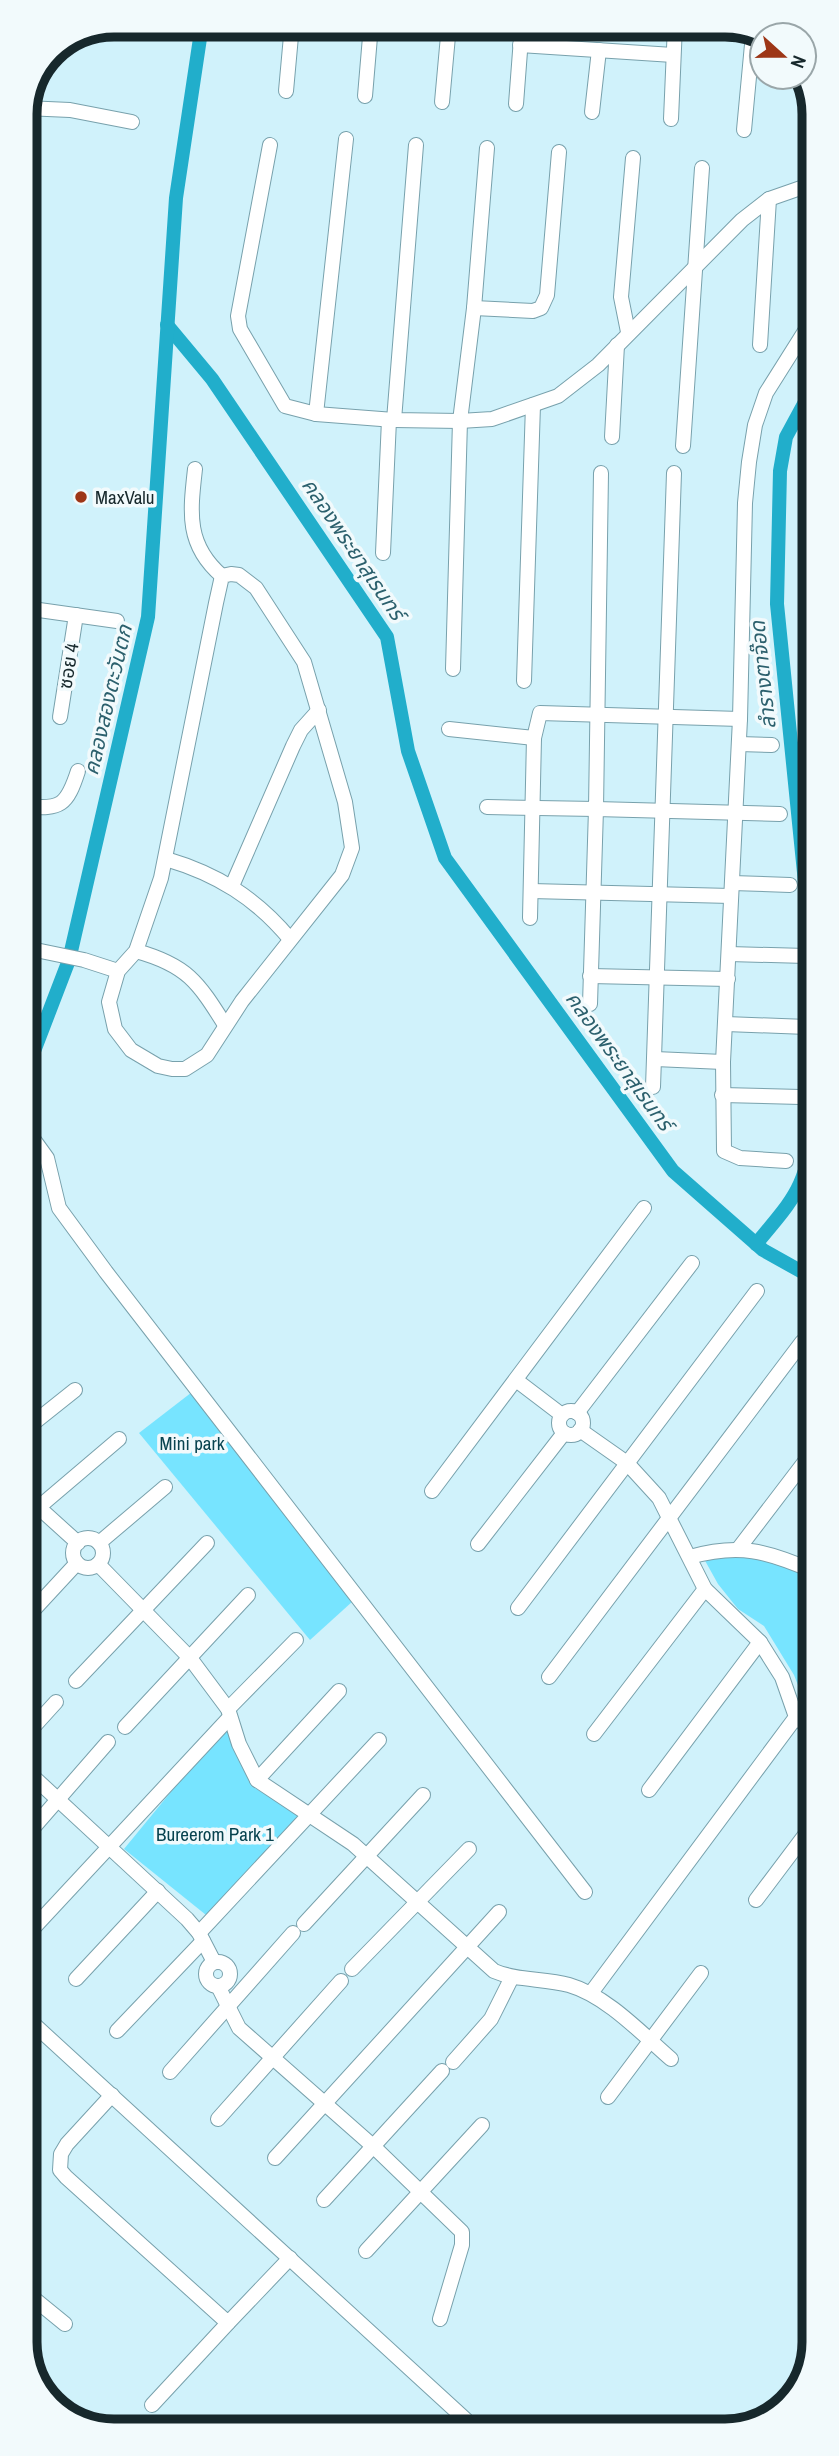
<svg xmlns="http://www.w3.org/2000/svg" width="839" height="2456" font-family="'Archivo Narrow','Noto Sans Thai',sans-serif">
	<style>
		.green { fill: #77e4ff }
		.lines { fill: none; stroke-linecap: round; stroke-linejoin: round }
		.canal { stroke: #21aecb; stroke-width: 14 }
		.minor-casing { stroke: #78a1ac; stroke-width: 16 }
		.minor { stroke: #fff; stroke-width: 14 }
		.poi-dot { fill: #9d3617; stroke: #f2fafc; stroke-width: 2.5 }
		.labels { text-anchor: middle; stroke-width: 7; stroke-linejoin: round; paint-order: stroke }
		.poi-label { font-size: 19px; fill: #17282c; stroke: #f2fafc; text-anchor: start }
		.street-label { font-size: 19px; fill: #17282c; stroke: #f2fafc }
		.park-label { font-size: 19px; fill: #08434f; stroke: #f2fafc }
		.water-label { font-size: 21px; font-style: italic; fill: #2c606d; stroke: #f2fafc }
		.rim { fill: none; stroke: #17282c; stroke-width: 9 }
	</style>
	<rect width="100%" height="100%" fill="#d0f2fb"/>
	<g class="green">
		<path d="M196 1389 353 1601 310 1640 139 1433Z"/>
		<path d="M737 1551 813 1575 812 1696 801 1693 794 1675 764 1626 738 1609 718 1584 703 1557Z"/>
		<path d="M225 1726 253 1787 310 1821 216 1923 124 1849Z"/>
	</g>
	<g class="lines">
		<g class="canal">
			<path d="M167 325 212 379 387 637 408 751 445 858 673 1171 763 1250 813 1278"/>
			<path d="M812 389 786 437 780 471 777 604 813 962"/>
			<path d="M26 1072 69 960 148 617 176 198 202 25"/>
			<path d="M756 1244C791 1202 806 1188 813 1132"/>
		</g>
		<defs>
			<g id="minor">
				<path d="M691 25 741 28"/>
				<path d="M520 45 673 55"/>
				<path d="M286 91 292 25"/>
				<path d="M365 96 371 25"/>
				<path d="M442 102 449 25"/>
				<path d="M516 104 522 25"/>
				<path d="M25 108 70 110 132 122"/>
				<path d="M592 112 599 50"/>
				<path d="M671 119 675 25"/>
				<path d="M744 130 753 34"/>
				<path d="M270 145 238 316 240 329 285 406 316 414 394 420 460 421 492 419 558 396 598 365 742 220 769 199 812 184"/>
				<path d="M474 308 533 311 541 308 547 295 559 152"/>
				<path d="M628 332 621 297 633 158"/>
				<path d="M760 345 769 199"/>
				<path d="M316 414 346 139"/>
				<path d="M394 420 416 145"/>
				<path d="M612 437 617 345"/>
				<path d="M683 446 702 168"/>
				<path d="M195 469C190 513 186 545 222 576"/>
				<path d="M383 553 389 420"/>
				<path d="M231 574 239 575 256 588 304 662 345 802 352 848 342 875 242 1001 207 1055 185 1069H172L158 1066 131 1050 115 1029 109 1002 118 971 136 951 161 878 216 603 222 576Z"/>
				<path d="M25 608 117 621"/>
				<path d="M453 669 460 421 474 308 487 148"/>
				<path d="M524 681 533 405"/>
				<path d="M60 717 76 615"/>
				<path d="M449 729 534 738"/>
				<path d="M739 744 772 745"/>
				<path d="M26 806C61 810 67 805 78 771"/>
				<path d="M487 807 596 809 601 473"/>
				<path d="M166 859C217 874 256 898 290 939"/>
				<path d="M732 883 790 885"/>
				<path d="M232 886 293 746 301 730 319 710"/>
				<path d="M531 891 731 896"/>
				<path d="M530 918 534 738 540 713 740 719"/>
				<path d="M26 948 84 960 118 971"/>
				<path d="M136 951C187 965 198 982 225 1025"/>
				<path d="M729 954 806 956"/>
				<path d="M590 976 728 979"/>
				<path d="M590 1004 596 809 780 814"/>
				<path d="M726 1024 807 1027"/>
				<path d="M655 1059 723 1062"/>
				<path d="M653 1087 674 473"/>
				<path d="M722 1095 801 1097"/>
				<path d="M26 1129 47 1158 59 1208 106 1272 585 1892"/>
				<path d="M786 1161 740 1158 724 1151 723 1062 740 719 745 503 749 462 755 425 766 393 812 320"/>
				<path d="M516 1380 562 1415"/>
				<circle cx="571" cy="1423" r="12"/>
				<path d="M577 1413 692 1263"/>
				<path d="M26 1429 75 1390"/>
				<path d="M580 1430 627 1463 659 1498 705 1589 760 1642 770 1658 782 1677 796 1717 591 1993"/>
				<path d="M432 1491 644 1208"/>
				<path d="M26 1496 78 1543"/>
				<path d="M39 1507 119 1439"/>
				<circle cx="88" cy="1553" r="15"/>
				<path d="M99 1543 165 1487"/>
				<path d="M478 1544 564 1433"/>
				<path d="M739 1548 813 1451"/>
				<path d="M690 1557C739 1543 767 1551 813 1571"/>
				<path d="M98 1564 190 1658 228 1709 239 1744 257 1780 353 1844 494 1971C517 1981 544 1978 569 1985 607 1996 642 2034 671 2059"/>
				<path d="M518 1608 757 1291"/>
				<path d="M27 1617 77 1563"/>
				<path d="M549 1677 802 1342"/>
				<path d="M76 1681 207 1543"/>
				<path d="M814 1695 796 1717 814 1732"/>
				<path d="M228 1709 296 1640"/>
				<path d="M125 1727 248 1595"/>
				<path d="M27 1734 56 1702"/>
				<path d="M594 1734 705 1589"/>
				<path d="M27 1771 187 1919 199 1933 214 1962"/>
				<path d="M257 1780 339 1691"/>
				<path d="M649 1790 760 1642"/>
				<path d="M27 1835 108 1742"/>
				<path d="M756 1900 814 1823"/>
				<path d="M304 1924 423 1795"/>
				<path d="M199 1933 379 1740"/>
				<path d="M27 1935 230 1717"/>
				<circle cx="218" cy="1974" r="12"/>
				<path d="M352 1969 469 1849"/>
				<path d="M76 1979 158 1891"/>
				<path d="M218 1986 239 2028 374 2147 462 2232V2245L440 2319"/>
				<path d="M27 2018 466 2420 458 2430"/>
				<path d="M117 2031 203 1941"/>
				<path d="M453 2062 491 2019 512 1977"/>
				<path d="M170 2072 293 1933"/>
				<path d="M112 2095 67 2144 61 2154 60 2170 66 2177 228 2323 290 2258"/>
				<path d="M608 2097 701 1973"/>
				<path d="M218 2119 341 1981"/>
				<path d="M275 2158 499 1912"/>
				<path d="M324 2200 442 2071"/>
				<path d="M366 2251 482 2125"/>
				<path d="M27 2293 65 2324"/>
				<path d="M152 2405 228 2323"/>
				<path d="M294 2430 295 2425"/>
			</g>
		</defs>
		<use href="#minor" class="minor-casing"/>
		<use href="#minor" class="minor"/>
	</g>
	<circle class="poi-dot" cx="81" cy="497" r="7"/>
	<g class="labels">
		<g class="poi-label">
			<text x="95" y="504">MaxValu</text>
		</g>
		<g class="street-label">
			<text transform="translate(68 666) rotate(-81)" y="7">ซอย 4</text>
		</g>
		<g class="park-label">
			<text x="192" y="1450">Mini park</text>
			<text x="215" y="1841">Bureerom Park 1</text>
		</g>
		<g class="water-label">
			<text transform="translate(353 549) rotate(56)" y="7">คลองพระยาสุเรนทร์</text>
			<text transform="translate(763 675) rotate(-96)" y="7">ลำรางตาจ๊อด</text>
			<text transform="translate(108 700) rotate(-77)" y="7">คลองสองตะวันตก</text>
			<text transform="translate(619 1061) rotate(54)" y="7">คลองพระยาสุเรนทร์</text>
		</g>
	</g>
	<path d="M0 0H839V2456H0ZM114 37H725A77 77 0 0 1 802 114V2342A77 77 0 0 1 725 2419H114A77 77 0 0 1 37 2342V114A77 77 0 0 1 114 37Z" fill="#f2fafc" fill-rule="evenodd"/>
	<path class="rim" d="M114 37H725A77 77 0 0 1 802 114V2342A77 77 0 0 1 725 2419H114A77 77 0 0 1 37 2342V114A77 77 0 0 1 114 37Z"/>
	<g transform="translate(783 56) rotate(111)"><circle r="33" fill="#f2fafc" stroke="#9aa6a9" stroke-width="2"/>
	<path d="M0-5L12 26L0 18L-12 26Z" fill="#9d3617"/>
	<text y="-10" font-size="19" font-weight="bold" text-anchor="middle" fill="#17282c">N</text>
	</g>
</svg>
